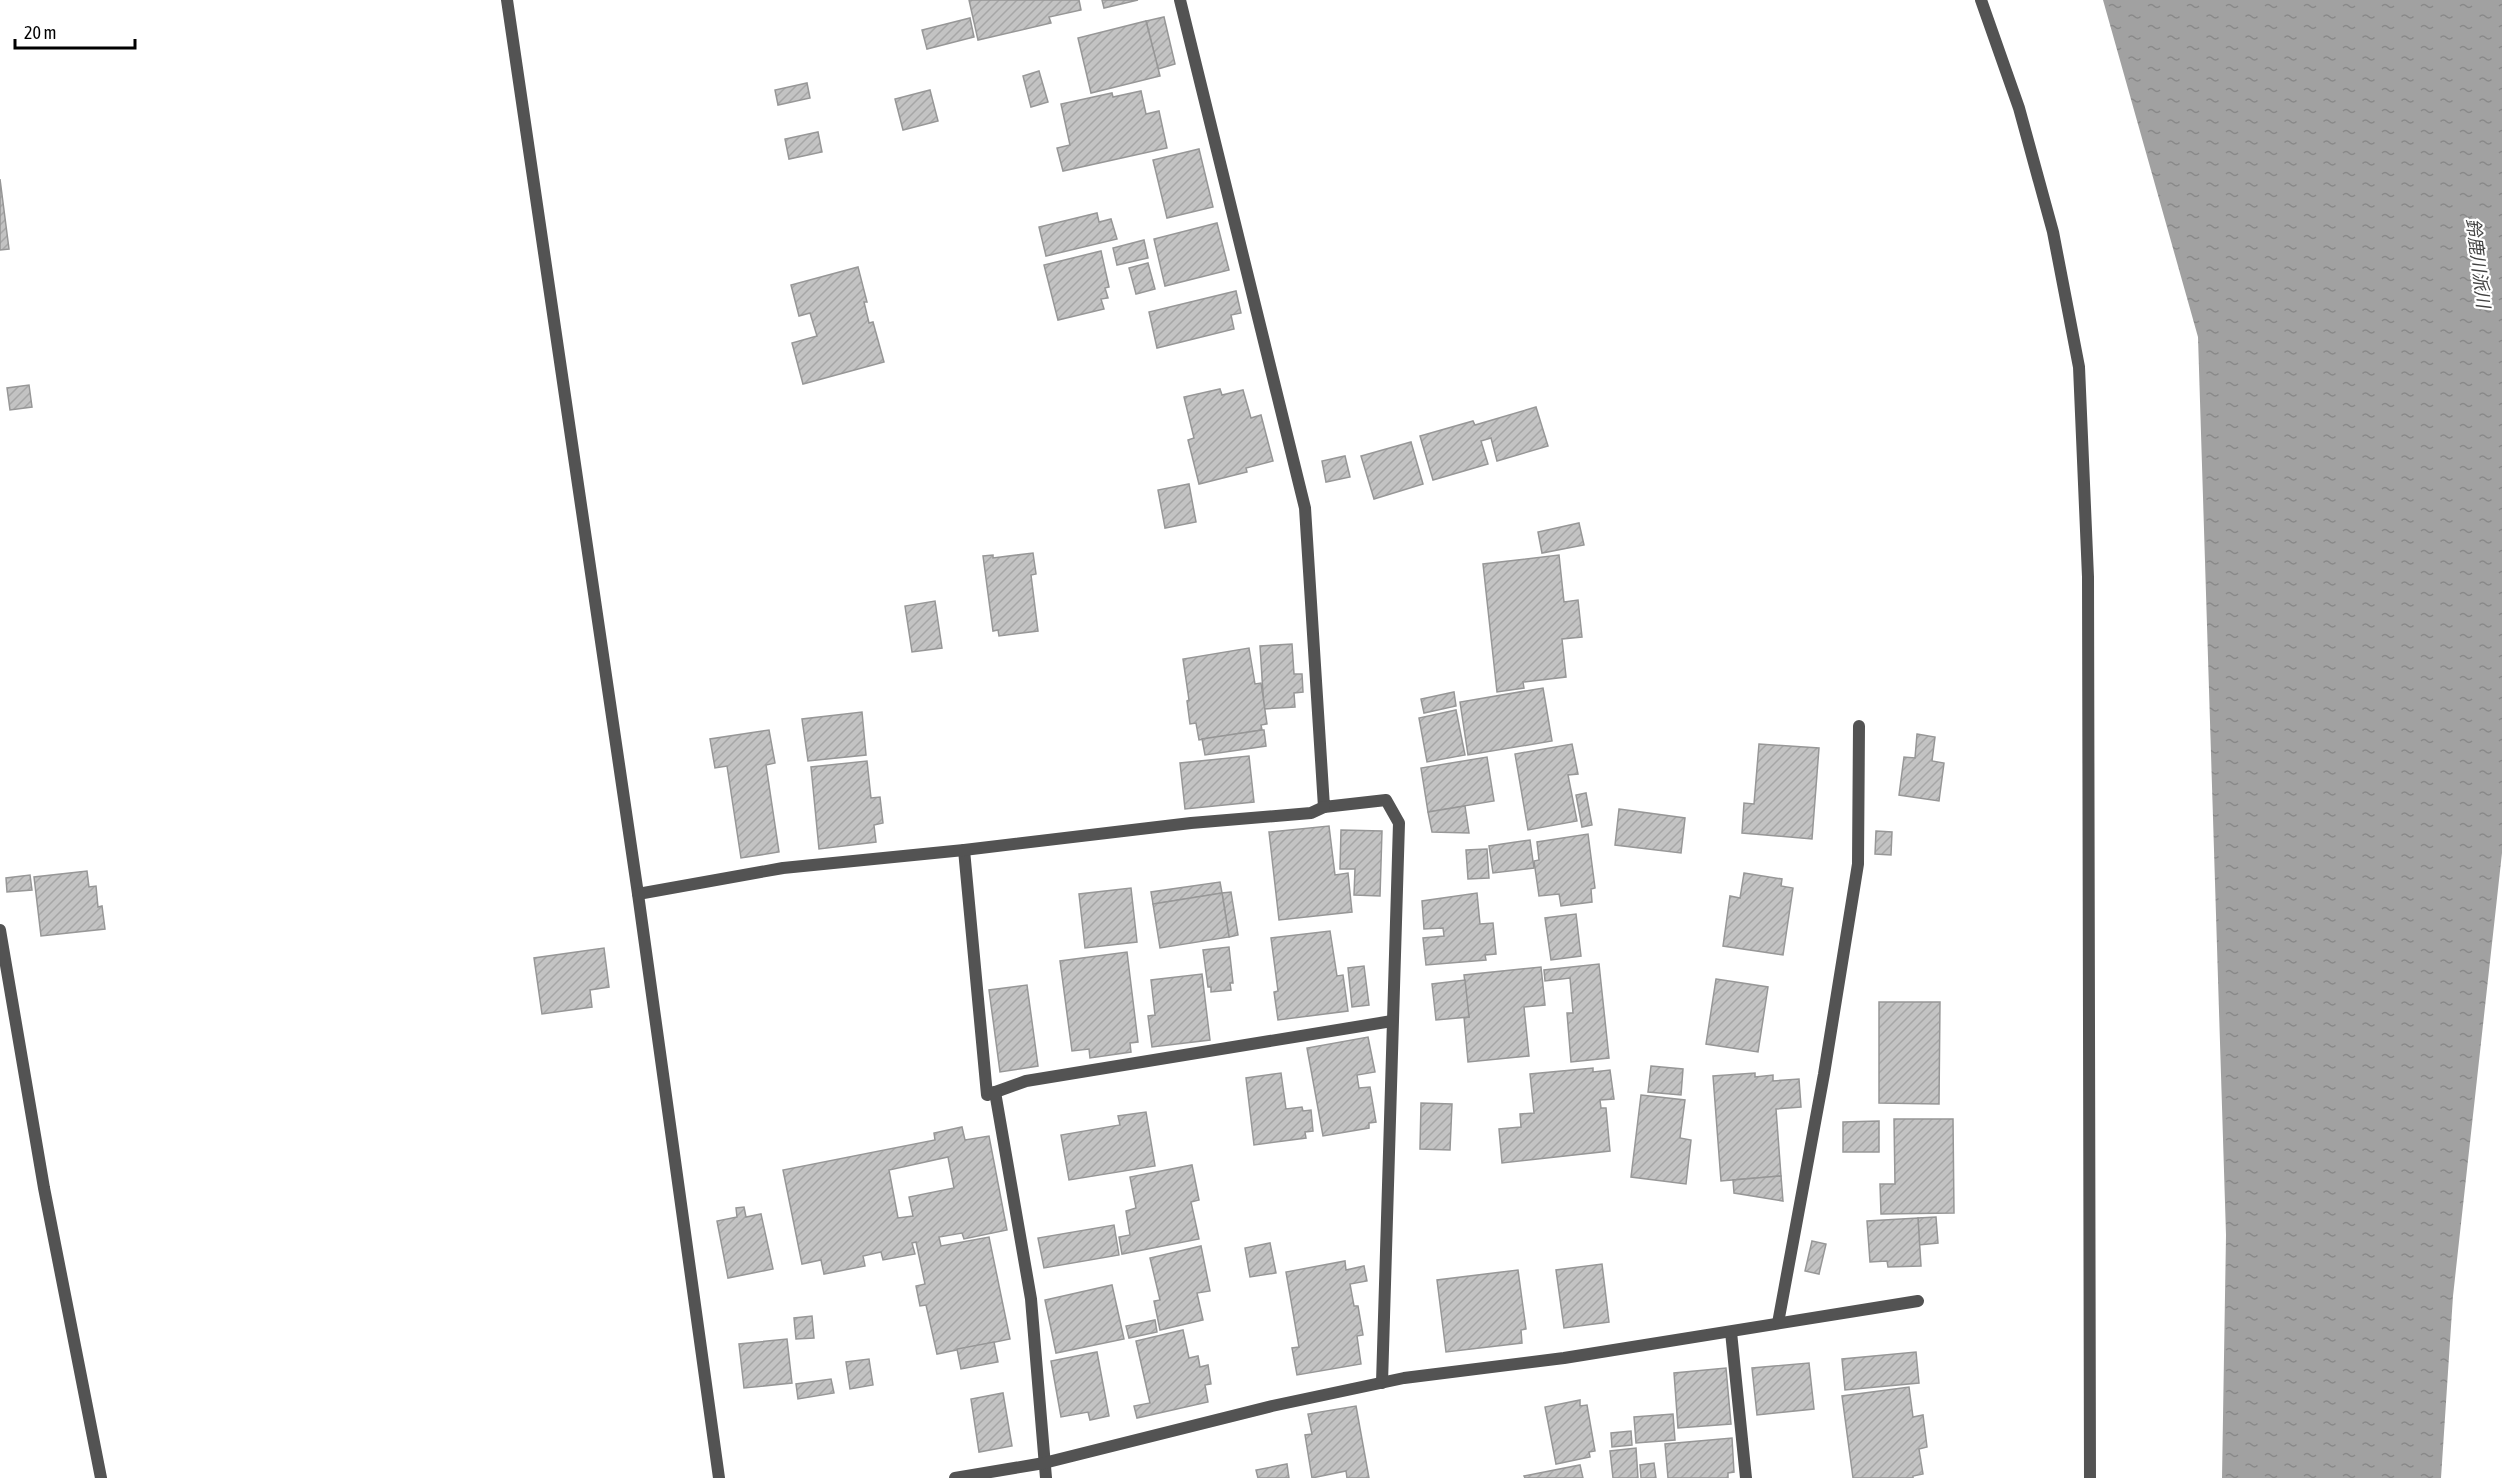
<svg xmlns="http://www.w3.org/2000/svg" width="2502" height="1478" font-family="'Asap Condensed','Noto Sans JP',sans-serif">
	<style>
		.water { fill: url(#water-ripples) }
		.building { fill: url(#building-hatch); stroke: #979797; stroke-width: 1.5; fill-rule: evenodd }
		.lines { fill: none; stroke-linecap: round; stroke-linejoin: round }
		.street { stroke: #535353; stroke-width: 12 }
		.labels { text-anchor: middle; stroke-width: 4.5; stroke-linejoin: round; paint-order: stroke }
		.water-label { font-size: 18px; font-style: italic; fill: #424242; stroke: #fff }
	</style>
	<defs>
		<pattern id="water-ripples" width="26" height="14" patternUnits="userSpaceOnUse" patternTransform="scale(1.5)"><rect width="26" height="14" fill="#a1a1a1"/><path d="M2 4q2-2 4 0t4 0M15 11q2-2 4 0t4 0" fill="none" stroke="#898989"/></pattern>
		<pattern id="building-hatch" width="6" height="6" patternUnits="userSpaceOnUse" patternTransform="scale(1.5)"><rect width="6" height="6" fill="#c3c3c3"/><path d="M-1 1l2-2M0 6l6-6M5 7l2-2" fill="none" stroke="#a6a6a6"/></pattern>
	</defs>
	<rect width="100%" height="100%" fill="#fff"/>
	<path class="water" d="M2103 0H2502V853L2453 1296 2441 1478H2222L2226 1235 2198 337Z"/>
	<g class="building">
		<path d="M969 0H1079L1081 10 1049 17 1051 23 978 40Z"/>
		<path d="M1102 0H1138L1104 8Z"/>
		<path d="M1164 17 1175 64 1158 69 1146 21Z"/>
		<path d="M970 18 974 37 927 49 922 30Z"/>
		<path d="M1146 21 1160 76 1091 93 1078 38Z"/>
		<path d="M1039 71 1048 102 1031 107 1023 76Z"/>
		<path d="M807 83 810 98 778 105 775 90Z"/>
		<path d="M930 90 938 121 903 130 895 99Z"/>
		<path d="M1141 91 1146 114 1159 111 1167 148 1063 171 1057 148 1070 145 1061 104 1112 93 1113 97Z"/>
		<path d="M818 132 822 152 789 159 785 139Z"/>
		<path d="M1199 149 1213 207 1167 218 1153 160Z"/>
		<path d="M0 179 9 249 0 250Z"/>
		<path d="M1097 213 1099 222 1111 219 1117 239 1046 256 1039 227Z"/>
		<path d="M1217 223 1229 270 1165 286 1154 239Z"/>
		<path d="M1144 240 1148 258 1117 265 1113 248Z"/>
		<path d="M1101 251 1109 287 1105 288 1108 298 1101 299 1104 309 1058 320 1044 265Z"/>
		<path d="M1148 263 1155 289 1136 294 1129 268Z"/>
		<path d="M858 267 867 302H864L869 323 873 322 884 362 803 384 792 343 817 336 810 313 799 316 791 285Z"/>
		<path d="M1236 291 1241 313 1231 315 1234 329 1157 348 1149 312Z"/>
		<path d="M29 385 32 407 10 410 7 388Z"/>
		<path d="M1220 389 1222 395 1243 390 1251 418 1261 415 1273 461 1246 468 1247 472 1199 484 1188 440 1194 438 1184 397Z"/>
		<path d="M1536 407 1548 446 1497 461 1491 438 1481 441 1488 464 1433 480 1420 436 1473 421 1475 425Z"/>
		<path d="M1411 442 1423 484 1374 499 1361 456Z"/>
		<path d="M1345 456 1350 477 1326 482 1322 461Z"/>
		<path d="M1189 484 1196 522 1165 528 1158 490Z"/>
		<path d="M1579 523 1584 545 1542 553 1538 532Z"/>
		<path d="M1033 553 1036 574 1031 575 1038 631 999 636 998 630 993 631 983 556 993 555V558Z"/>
		<path d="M1559 555 1564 602 1578 600 1582 637 1562 639 1566 677 1523 682 1524 688 1497 692 1483 564Z"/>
		<path d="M935 601 942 648 912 652 905 606Z"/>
		<path d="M1292 644 1294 674H1302L1303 692 1294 693 1295 707 1264 709 1260 646Z"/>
		<path d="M1249 648 1255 684 1261 683 1267 724 1261 725 1262 730 1199 740 1196 723 1190 724 1187 701 1189 700 1183 659Z"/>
		<path d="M1543 688 1552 741 1468 755 1460 702Z"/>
		<path d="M1454 692 1456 706 1424 713 1421 699Z"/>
		<path d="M1456 710 1465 755 1427 762 1419 718Z"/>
		<path d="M862 712 866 755 808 761 802 719Z"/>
		<path d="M769 730 775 763 766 765 779 852 741 858 727 766 715 768 710 739Z"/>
		<path d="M1262 730H1264L1266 746 1205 755 1202 739Z"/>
		<path d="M1917 734 1935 737 1932 761 1944 763 1939 801 1899 795 1904 757 1915 758Z"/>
		<path d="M1572 744 1578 774 1568 775 1577 821 1528 830 1515 754Z"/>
		<path d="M1759 744 1819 748 1812 839 1742 833 1744 803 1754 804Z"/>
		<path d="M1249 756 1254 802 1185 809 1180 763Z"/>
		<path d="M1487 757 1494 801 1428 812 1421 768Z"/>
		<path d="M867 761 871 798 880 797 883 823 874 825 876 842 819 849 811 767Z"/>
		<path d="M1586 793 1592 825 1582 827 1576 795Z"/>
		<path d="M1465 806 1469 833 1432 832 1428 812Z"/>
		<path d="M1619 809 1685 818 1681 853 1615 845Z"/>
		<path d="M1329 826 1335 875 1348 873 1352 912 1279 920 1269 832Z"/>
		<path d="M1341 830 1382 831 1380 896 1354 895 1355 869H1340Z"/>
		<path d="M1876 831 1892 832 1891 855 1875 854Z"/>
		<path d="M1588 834 1595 888 1591 889 1592 902 1561 906 1559 894 1539 896 1534 861 1539 860 1537 842Z"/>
		<path d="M1530 840 1534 868 1493 873 1489 846Z"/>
		<path d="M1487 849 1489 878 1468 879 1466 850Z"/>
		<path d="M87 871 89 887 96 886 98 907 102 906 105 929 41 936 34 877Z"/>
		<path d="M1744 873 1782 879 1781 886 1793 888 1783 955 1723 946 1730 896 1740 898Z"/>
		<path d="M30 875 32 890 7 892 6 878Z"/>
		<path d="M1220 882 1222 893 1153 904 1151 892Z"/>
		<path d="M1131 888 1137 942 1085 948 1079 894Z"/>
		<path d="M1231 892 1238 935 1229 937 1222 893Z"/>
		<path d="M1222 893 1229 937 1160 948 1153 904Z"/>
		<path d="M1477 893 1480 924 1493 923 1496 954 1485 955 1486 960 1426 965 1423 938 1444 936 1443 928 1424 929 1422 901Z"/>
		<path d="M1576 914 1581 956 1551 960 1545 918Z"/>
		<path d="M1330 931 1337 976 1343 975 1348 1011 1278 1020 1274 992 1278 991 1271 938Z"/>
		<path d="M1229 947 1233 983H1230L1231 990 1211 992V987H1208L1203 950Z"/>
		<path d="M604 948 609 987 590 990 592 1007 542 1014 534 958Z"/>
		<path d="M1127 952 1138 1042 1130 1043 1131 1052 1090 1058 1089 1049 1072 1051 1060 961Z"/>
		<path d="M1599 964 1609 1058 1571 1062 1567 1013H1573L1570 978 1545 981 1544 970Z"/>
		<path d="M1364 966 1369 1005 1352 1007 1348 968Z"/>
		<path d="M1541 967 1545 1005 1524 1007 1529 1056 1468 1062 1464 1017H1469L1464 975Z"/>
		<path d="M1202 974 1210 1040 1152 1047 1148 1016 1155 1015 1151 980Z"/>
		<path d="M1716 979 1768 987 1758 1052 1706 1044Z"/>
		<path d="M1465 980 1469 1017 1436 1020 1432 984Z"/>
		<path d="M1027 985 1038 1066 1000 1072 989 990Z"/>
		<path d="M1879 1002H1940L1939 1104 1879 1103Z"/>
		<path d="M1368 1037 1375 1072 1357 1075 1359 1088 1370 1087 1376 1122 1369 1123V1128L1323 1136 1307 1048Z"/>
		<path d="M1651 1066 1683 1069 1681 1095 1648 1092Z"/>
		<path d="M1593 1068V1072L1610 1070 1614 1099 1600 1100 1601 1108H1606L1610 1151 1502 1163 1499 1129 1521 1127 1520 1114 1534 1113 1530 1074Z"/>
		<path d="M1281 1073 1286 1109 1302 1107 1303 1111 1311 1110 1313 1131 1305 1132 1306 1138 1254 1145 1246 1078Z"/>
		<path d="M1755 1073V1077L1773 1075V1081L1799 1079 1801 1107 1776 1109 1781 1176 1721 1181 1713 1076Z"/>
		<path d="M1641 1095 1685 1100 1680 1138 1691 1140 1686 1184 1631 1177Z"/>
		<path d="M1421 1103 1452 1104 1450 1150 1420 1149Z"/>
		<path d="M1146 1112 1155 1166 1069 1180 1061 1135 1120 1125 1118 1116Z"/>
		<path d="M1894 1119H1953L1954 1213 1881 1214 1880 1184H1895Z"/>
		<path d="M1879 1121V1152H1843V1122Z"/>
		<path d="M962 1127 965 1140 989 1136 1007 1230 964 1239 962 1233 939 1237 941 1246 989 1237 1010 1339 937 1354 926 1305 920 1306 916 1286 925 1284 916 1242 912 1243 915 1254 883 1260 881 1252 863 1256 865 1266 824 1274 821 1260 802 1264 783 1170 935 1140 934 1133ZM948 1157 954 1188 909 1197 913 1216 898 1218 889 1170Z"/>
		<path d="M1192 1165 1199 1200 1191 1202 1199 1239 1122 1254 1119 1237 1130 1235 1126 1211 1136 1208 1130 1177Z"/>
		<path d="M1781 1176 1783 1201 1734 1193 1733 1180Z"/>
		<path d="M744 1207 746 1217 761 1214 773 1269 728 1278 717 1221 737 1217 736 1208Z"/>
		<path d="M1936 1217 1938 1243 1919 1245 1918 1218Z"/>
		<path d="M1918 1218 1921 1266 1888 1267 1887 1261 1870 1262 1867 1221Z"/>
		<path d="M1114 1225 1119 1255 1044 1268 1038 1238Z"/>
		<path d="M1812 1241 1826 1244 1819 1274 1805 1271Z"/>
		<path d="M1270 1243 1276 1273 1250 1277 1245 1248Z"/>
		<path d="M1201 1246 1210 1291 1197 1293 1203 1320 1160 1330 1154 1301 1160 1300 1150 1258Z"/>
		<path d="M1345 1261 1346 1270 1364 1266 1367 1281 1350 1284 1354 1306H1358L1363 1335 1357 1336 1361 1364 1297 1375 1292 1348 1299 1347 1286 1272Z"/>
		<path d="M1602 1264 1609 1322 1564 1328 1556 1270Z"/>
		<path d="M1518 1270 1526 1329 1521 1330 1522 1343 1446 1352 1437 1280Z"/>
		<path d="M1112 1285 1124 1339 1056 1353 1045 1300Z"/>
		<path d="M812 1316 814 1338 796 1339 794 1318Z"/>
		<path d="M1155 1320 1157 1332 1129 1338 1126 1326Z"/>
		<path d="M1183 1330 1189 1358 1198 1356 1200 1367 1208 1365 1211 1384 1205 1385 1208 1402 1137 1418 1134 1406 1150 1403 1136 1341Z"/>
		<path d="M787 1339 792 1383 744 1388 739 1344Z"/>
		<path d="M994 1342 998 1362 961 1369 957 1349Z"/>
		<path d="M1097 1352 1109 1416 1090 1420 1088 1412 1061 1417 1051 1361Z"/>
		<path d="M1916 1352 1919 1383 1845 1390 1842 1359Z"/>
		<path d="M869 1359 873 1385 850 1389 846 1362Z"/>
		<path d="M1809 1363 1814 1409 1757 1415 1752 1368Z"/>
		<path d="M1726 1368 1731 1424 1678 1428 1674 1373Z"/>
		<path d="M831 1379 834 1393 798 1399 796 1384Z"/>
		<path d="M1909 1387 1913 1417 1923 1415 1927 1447 1919 1449 1923 1474 1913 1476V1478H1853L1842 1396Z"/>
		<path d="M1003 1393 1012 1446 979 1452 971 1399Z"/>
		<path d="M1580 1400V1406L1587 1405 1595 1451 1589 1452 1590 1457 1556 1464 1545 1407Z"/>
		<path d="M1356 1406 1369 1478H1347L1346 1471 1312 1478 1305 1435 1312 1434 1308 1414Z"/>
		<path d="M1673 1414 1675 1440 1636 1443 1634 1417Z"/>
		<path d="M1631 1431 1632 1445 1612 1447 1611 1433Z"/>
		<path d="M1732 1438 1734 1472 1728 1473V1478H1668L1665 1444Z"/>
		<path d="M1636 1448 1638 1478H1613L1610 1451Z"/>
		<path d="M1654 1463 1656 1478H1641L1640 1465Z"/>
		<path d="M1287 1464 1289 1478H1258L1256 1470Z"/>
		<path d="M1580 1465 1583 1478H1525L1524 1476Z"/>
	</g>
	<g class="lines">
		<g class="street">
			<path d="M507 0 638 894 719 1478"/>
			<path d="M1180 0 1305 508 1324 807 1386 800 1399 823 1382 1383"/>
			<path d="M1981 0 2019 108 2053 232 2079 367 2088 577 2090 1478"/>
			<path d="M964 850 987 1095 1026 1081 1392 1021"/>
			<path d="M638 894 783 868 964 850 1191 823 1311 813 1324 807"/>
			<path d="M0 930 44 1188 101 1478"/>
			<path d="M995 1092 1031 1299 1046 1478"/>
			<path d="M1778 1323 1824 1074 1858 864 1859 726"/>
			<path d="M1731 1332 1746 1478"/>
			<path d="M955 1478 1044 1463 1272 1406 1404 1378 1564 1358 1918 1301"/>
		</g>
	</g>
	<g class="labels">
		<g class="water-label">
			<text transform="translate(2478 263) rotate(83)" y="6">鈴鹿川派川</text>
		</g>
	</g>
	<path d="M15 39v9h120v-9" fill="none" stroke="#000000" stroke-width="3"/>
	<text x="24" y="39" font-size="18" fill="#000000" stroke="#ffffff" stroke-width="4.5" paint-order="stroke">20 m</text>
</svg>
